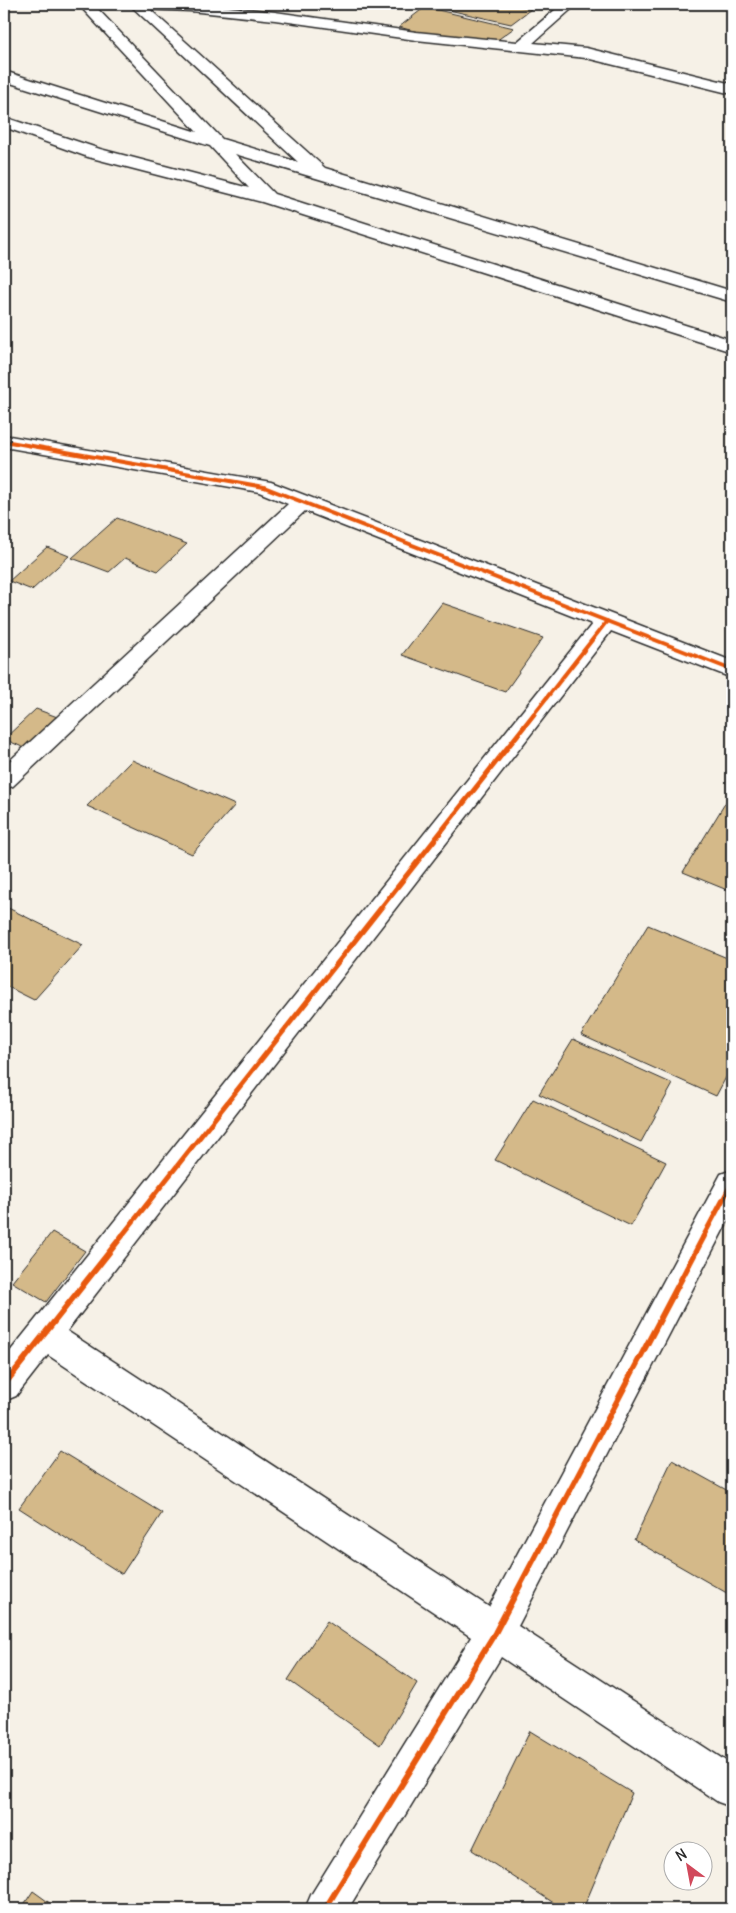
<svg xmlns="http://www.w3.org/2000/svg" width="736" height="1913" font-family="Delius,sans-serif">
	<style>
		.building { fill: #d4b989; stroke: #2b2b2b }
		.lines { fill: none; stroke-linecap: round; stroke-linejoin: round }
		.street-casing { stroke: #2b2b2b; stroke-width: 3 }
		.secondary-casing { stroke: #2b2b2b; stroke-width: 3 }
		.street { fill: #fff; fill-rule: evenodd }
		.secondary { fill: #fff; fill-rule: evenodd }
		.cycleway-far2-casing { stroke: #fff; stroke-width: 6 }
		.cycleway-far1-casing { stroke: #fff; stroke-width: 8 }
		.cycleway-casing { stroke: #fff; stroke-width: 9 }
		.cycleway-far2 { stroke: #e8590c; stroke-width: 4 }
		.cycleway-far1 { stroke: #e8590c; stroke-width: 5 }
		.cycleway { stroke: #e8590c; stroke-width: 6 }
	</style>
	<rect width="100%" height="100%" fill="#f6f1e7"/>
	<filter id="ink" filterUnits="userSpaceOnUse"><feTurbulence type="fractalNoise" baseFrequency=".02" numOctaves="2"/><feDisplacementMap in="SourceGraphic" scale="10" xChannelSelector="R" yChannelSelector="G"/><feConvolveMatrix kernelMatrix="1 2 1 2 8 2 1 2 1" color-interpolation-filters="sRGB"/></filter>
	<g filter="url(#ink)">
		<g class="building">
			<path d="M435 4H509L531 9 511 24 431 6Z"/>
			<path d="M425 7 514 28 496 41 417 32 399 27Z"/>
			<path d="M117 518 187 544 158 571 125 558 109 572 72 558Z"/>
			<path d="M47 547 69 556 32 590 9 581Z"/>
			<path d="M442 603 543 638 505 692 402 655Z"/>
			<path d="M36 709 60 718 29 750 4 739Z"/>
			<path d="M132 760 235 805 192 854 87 806Z"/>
			<path d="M732 792V892L683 872Z"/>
			<path d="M4 906 83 945 34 1000 4 985Z"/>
			<path d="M648 925 732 960V1066L716 1096 581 1035Z"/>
			<path d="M573 1039 673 1084 641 1142 539 1094Z"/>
			<path d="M533 1099 666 1162 631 1226 495 1160Z"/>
			<path d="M52 1232 85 1251 46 1302 12 1282Z"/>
			<path d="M60 1451 162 1513 122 1574 19 1508Z"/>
			<path d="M672 1460 732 1493V1596L634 1540Z"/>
			<path d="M327 1621 417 1683 380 1745 288 1680Z"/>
			<path d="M530 1731 632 1793 583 1909H563L472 1850Z"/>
			<path d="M33 1891 58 1909H21Z"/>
		</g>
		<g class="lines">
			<defs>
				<g id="street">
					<path d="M132 4H200L275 12 416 32 517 42 562 4H577L533 43 586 48 732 84V94L586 58 416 40 275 20 190 11 138 9 133 8Z"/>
					<path d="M4 435 271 482 732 661V678L611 631 67 1331 489 1607 721 1174 732 1170V1213L518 1626 732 1765V1807L718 1802 501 1657 348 1909H305L311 1895 471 1637 48 1355 16 1396 4 1401V1359L592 624 305 511 13 786 4 789V766L288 504 259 492 4 447Z"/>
				</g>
				<path id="secondary" d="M78 4H93L222 139 298 162 129 4H144L325 168 732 291V302L235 154 274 194 732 340V352L262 202 88 157 4 127V117L100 149 249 188 210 146 4 81V71L197 132Z"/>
			</defs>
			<use href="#street" class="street-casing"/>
			<use href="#secondary" class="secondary-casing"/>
			<use href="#street" class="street"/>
			<use href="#secondary" class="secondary"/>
			<defs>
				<g id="cycleway-far2">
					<path d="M4 441 264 487 732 670"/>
					<path d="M533 715 607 621"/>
				</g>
				<g id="cycleway-far1">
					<path d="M121 1237 534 714"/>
					<path d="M703 1237 732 1183"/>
				</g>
				<g id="cycleway">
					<path d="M4 1385 122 1236"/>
					<path d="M325 1909 495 1633 704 1236"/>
				</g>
			</defs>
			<use href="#cycleway-far2" class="cycleway-far2-casing"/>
			<use href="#cycleway-far1" class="cycleway-far1-casing"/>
			<use href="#cycleway" class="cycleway-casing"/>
			<use href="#cycleway-far2" class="cycleway-far2"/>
			<use href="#cycleway-far1" class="cycleway-far1"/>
			<use href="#cycleway" class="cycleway"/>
		</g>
	</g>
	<rect width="736" height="1913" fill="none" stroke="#fff" stroke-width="20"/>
	<rect x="10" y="10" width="716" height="1893" fill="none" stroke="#2b2b2b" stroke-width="2" filter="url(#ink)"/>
	<g transform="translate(688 1866) rotate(328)"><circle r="24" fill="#ffffff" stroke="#aaaaaa"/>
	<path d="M0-4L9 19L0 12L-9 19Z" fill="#d1495b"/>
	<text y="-8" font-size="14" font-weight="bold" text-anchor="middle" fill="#2b2b2b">N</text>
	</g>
</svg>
